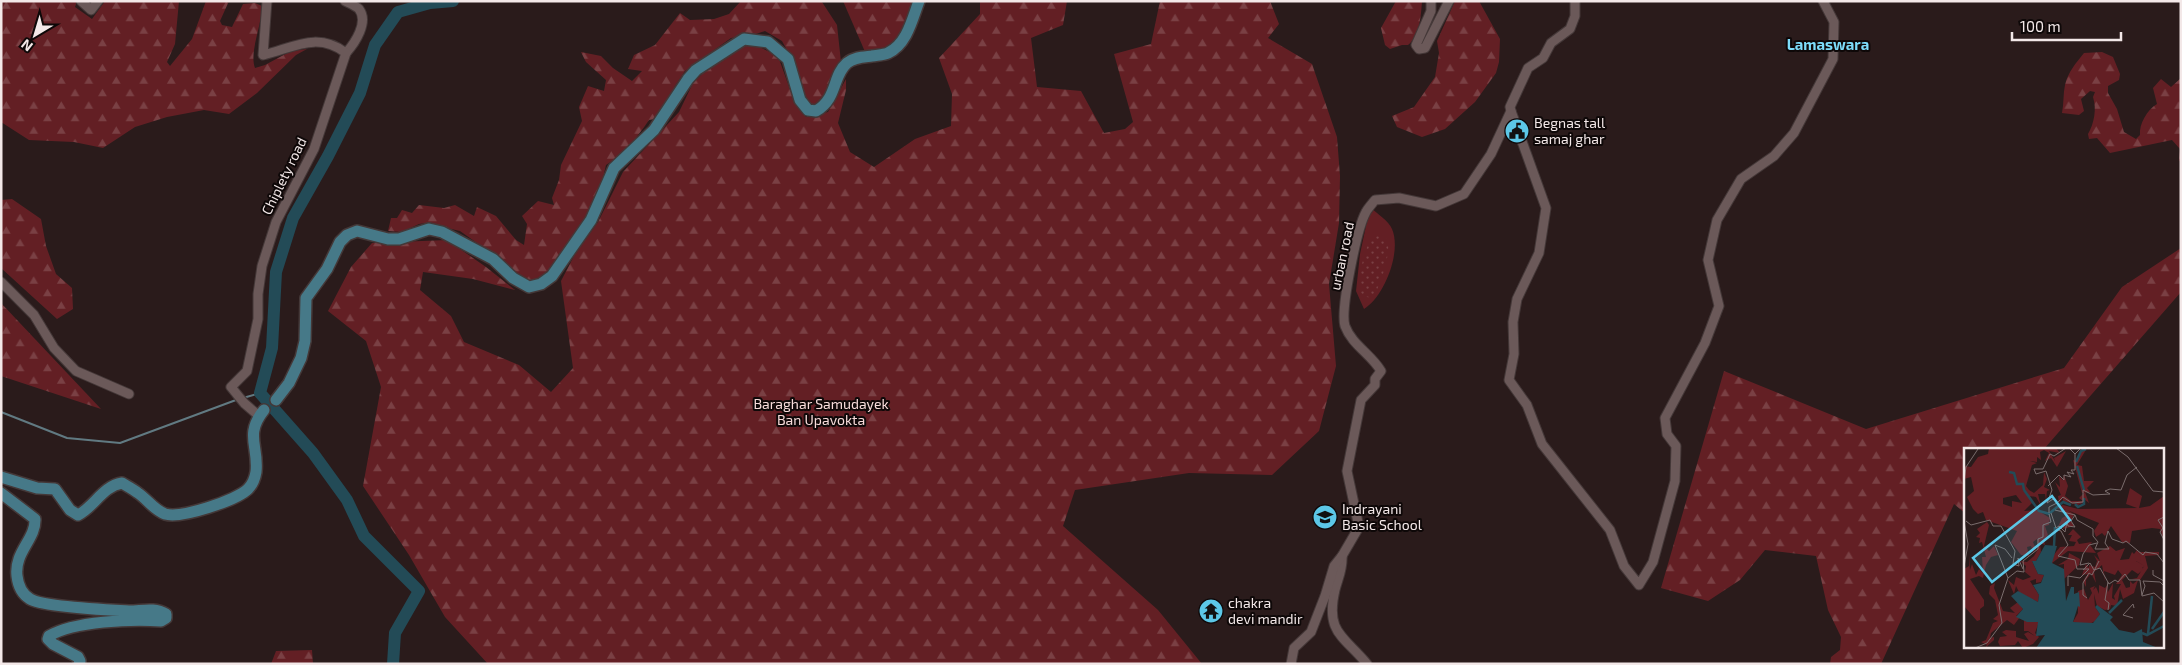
<svg xmlns="http://www.w3.org/2000/svg" width="2182" height="665" font-family="'Exo 2',sans-serif">
	<style>
		.grass { fill: #631f24 }
		.forest { fill: url(#forest-firs) }
		.park { fill: url(#park-dots) }
		.lines { fill: none; stroke-linecap: round; stroke-linejoin: round }
		.stream { stroke: #617a82; stroke-width: 2 }
		.river { stroke: #234b57; stroke-width: 12 }
		.minor-casing { stroke: #443838; stroke-width: 11 }
		.major-casing { stroke: #443838; stroke-width: 14 }
		.minor { stroke: #6b5959; stroke-width: 9 }
		.major { stroke: #467988; stroke-width: 11 }
		.labels { text-anchor: middle; stroke-width: 4; stroke-linejoin: round; paint-order: stroke }
		.poi-label { font-size: 14px; fill: #f3e8e8; stroke: #0e0808; text-anchor: start }
		.street-label { font-size: 14px; fill: #f3e8e8; stroke: #0e0808 }
		.park-label { font-size: 14px; fill: #f8dcdb; stroke: #0e0808 }
		.neighbourhood-label { font-size: 15px; font-weight: bold; fill: #7dddfb; stroke: #0e0808 }
		.inset-river { fill: none; stroke: #234b57; stroke-width: 2.5 }
		.inset-road { fill: none; stroke: #7a6d6d; stroke-width: 1 }
		.view { fill: #5cc7e7; fill-opacity: 0.15; stroke: #5cc7e7; stroke-width: 2.5 }
		.inset-edge { fill: none; stroke: #f3e8e8; stroke-width: 2.5 }
	</style>
	<defs>
		<pattern id="forest-firs" width="22" height="20" patternUnits="userSpaceOnUse" patternTransform="scale(1.25)"><rect width="22" height="20" fill="#631f24"/><path d="M5 1l3.5 6h-7zM16 11l3.5 6h-7z" fill="#7a4044"/></pattern>
		<pattern id="park-dots" width="8" height="8" patternUnits="userSpaceOnUse" patternTransform="scale(1.25)"><rect width="8" height="8" fill="#631f24"/><path d="M2 2h.1M6 6h.1" fill="none" stroke="#7a4044" stroke-width="1.8" stroke-linecap="round"/></pattern>
	</defs>
	<rect width="100%" height="100%" fill="#2a1b1b"/>
	<path class="grass" d="M1370 207C1376 213 1389 221 1392 229 1402 252 1384 297 1364 309L1356 291 1360 254Z"/>
	<g class="forest">
		<path d="M1 1H77L75 7 92 19 105 1H179L175 44 167 62 170 66 192 39 206 1H229L220 21 222 25 232 27 243 4 255 3 262 6C262 25 249 52 255 68L265 65 291 51 307 49 296 55 257 93 229 114 204 110 167 117 135 127 103 148 74 142 29 140 1 122Z"/>
		<path d="M741 1 822 2 837 25 841 62 821 103 809 105 794 63 782 41 765 31 753 35 731 38 685 71 675 86 660 118 649 120C636 139 625 153 606 165 600 191 598 204 582 228 571 245 561 243 557 266L534 285 521 280 491 253 460 231 426 223 419 224 402 232 388 231 391 218H397L402 210 412 213 419 205 444 208 455 205 474 216 477 207 496 216 516 240 524 245 527 224 522 216 538 201 554 205 552 198 559 180 561 165 582 121 579 107 588 86 604 91 606 80 586 62 581 52 601 56 613 68 632 81 642 71 628 69 634 55 655 45 680 13 690 20 714 19 729 14Z"/>
		<path d="M843 1H915L903 35 883 53 866 54Z"/>
		<path d="M980 1H1067L1063 25 1031 38 1037 87 1081 91 1104 133 1125 129 1133 122 1114 54 1151 44 1160 1H1270L1279 24 1268 38 1312 64 1337 137 1340 176 1339 223 1329 284 1336 366 1319 431 1272 475 1189 473 1075 490 1063 526 1158 610 1202 664H488L445 617 409 555 363 486 381 387 366 341 328 311 351 267 372 243 447 240 486 267 515 290 473 279 423 272 420 290 451 316 464 342 519 365 551 392 573 368 561 281 575 254 598 222 623 172 679 112 693 83 722 54 751 43 778 56 792 95 806 117 828 112 846 79V90L838 123 850 152 874 167 915 139 951 126 952 94 939 58 980 14Z"/>
		<path d="M1396 1H1422C1421 15 1420 36 1408 45H1402L1390 49 1385 45 1381 28Z"/>
		<path d="M1455 1H1479L1500 39 1499 62 1496 73 1475 102 1445 129 1422 137 1397 127 1392 116 1414 107 1435 77 1439 53 1437 41Z"/>
		<path d="M2102 52 2113 57 2120 74 2119 80 2108 86V93L2117 109 2124 132 2136 139 2140 135C2139 124 2147 110 2157 104L2153 88 2161 79 2171 87 2181 78V163L2179 160 2180 149 2172 140 2110 153 2097 138 2089 139 2088 134C2094 124 2097 109 2093 97L2095 92 2090 91 2081 99 2084 111 2079 115 2062 113C2064 103 2063 94 2065 85 2068 72 2076 63 2084 53Z"/>
		<path d="M12 199 41 219 46 246 56 274 72 288 73 309 57 319 1 268V200Z"/>
		<path d="M2181 248V292L2044 449H1966V514L1954 504 1881 664H1830L1831 657 1840 650 1841 637 1828 610 1816 556 1765 550 1740 580 1708 601 1661 588 1724 371 1866 429 2064 368 2122 287Z"/>
		<path d="M1 303 101 409 1 376Z"/>
		<path d="M312 650 313 664H271L276 651Z"/>
	</g>
	<path class="park" d="M1378 236 1387 239C1392 253 1380 285 1373 298L1367 297 1361 293C1358 274 1363 255 1371 238Z"/>
	<g class="lines">
		<g class="stream">
			<path d="M243 398 260 393"/>
			<path d="M1 412 67 438 120 443 236 400"/>
		</g>
		<path class="river" d="M393 664 395 633 419 591 364 536 347 500 313 453 260 393 272 348 276 272 293 218 328 156 360 93 375 45 398 12 430 3 453 1"/>
		<defs>
			<g id="minor">
				<path d="M81 1 91 10 98 1"/>
				<path d="M345 1C349 3 356 6 359 9 369 22 355 43 346 53"/>
				<path d="M1431 1V11L1416 45 1419 49 1425 48 1449 1"/>
				<path d="M1511 111 1546 208 1539 253 1517 299 1513 322 1514 354 1509 380 1527 405 1542 444 1610 530 1624 566 1639 585 1653 562 1675 481 1676 446 1667 434 1665 418 1705 343 1719 306 1708 260 1717 220 1741 179 1774 156 1794 133 1833 59 1834 22 1823 1"/>
				<path d="M1 282 34 315 54 348 76 371 129 394"/>
				<path d="M259 416 244 403 231 387 247 371 258 319V294L262 266 276 222 314 149 346 53C317 31 293 48 263 55L267 1"/>
				<path d="M1342 556C1343 569 1338 578 1335 590 1325 633 1344 636 1367 664"/>
				<path d="M1291 664 1294 648 1311 632 1325 596 1334 566 1342 556 1359 527 1347 471 1361 400 1375 385V379L1381 371C1371 354 1352 345 1345 326 1340 310 1357 228 1366 212 1368 208 1372 204 1375 200L1399 198 1436 206 1464 194 1491 154 1511 111 1510 107 1528 68 1543 58 1551 43 1570 29 1575 16V1"/>
			</g>
			<g id="major">
				<path d="M276 400 289 383 301 358 305 341 306 298 327 269 340 242 347 235 357 231 388 239H399L429 229 442 232 493 259 513 278 529 287 541 284 552 276 591 220 614 168 654 130 688 79 696 70 744 39 768 42 788 59 800 100 808 110 816 111C838 98 832 76 847 63 854 57 864 57 872 56 877 55 884 55 888 53 907 44 912 20 919 1"/>
				<path d="M1 477 37 488 55 489 70 510 78 515C94 507 103 486 122 483 127 486 133 489 138 493 147 499 154 510 165 514 181 519 237 500 248 489 252 485 255 478 256 472 259 446 244 435 264 410"/>
				<path d="M1 493 35 519C36 539 14 552 17 576 18 585 22 594 30 599 43 607 110 610 129 611 142 611 154 607 166 614V618L161 621C132 619 74 621 49 636L48 639 53 644 78 657 80 661 79 664"/>
			</g>
		</defs>
		<use href="#minor" class="minor-casing"/>
		<use href="#major" class="major-casing"/>
		<use href="#minor" class="minor"/>
		<use href="#major" class="major"/>
	</g>
	<defs>
		<symbol id="civic-disc" viewBox="-11 -11 22 22"><circle r="9.5" fill="#5cc7e7" stroke="#0e0808"/><path d="M-.6-6.5H3V-4.5H.6V-3L4-1V1h2V6H-6V1h2V-1L-.6-3ZM-1.2 2.5V6h2.4V2.5Z" fill="#111"/></symbol>
		<symbol id="school-disc" viewBox="-11 -11 22 22"><circle r="9.5" fill="#5cc7e7" stroke="#0e0808"/><path d="M0-5L7-2L0 1L-7-2ZM-4 1L0 2.5L4 1V4Q0 6-4 4Z" fill="#111"/></symbol>
		<symbol id="temple-disc" viewBox="-11 -11 22 22"><circle r="9.5" fill="#5cc7e7" stroke="#0e0808"/><path d="M0-6L5-2H3V0L6.5 2.5H4V6H1.5V3h-3V6H-4V2.5H-6.5L-3 0V-2H-5Z" fill="#111"/></symbol>
	</defs>
	<g fill-rule="evenodd">
		<use href="#civic-disc" x="1503" y="117" width="28" height="28"/>
		<use href="#school-disc" x="1311" y="503" width="28" height="28"/>
		<use href="#temple-disc" x="1197" y="597" width="28" height="28"/>
	</g>
	<g class="labels">
		<g class="poi-label">
			<text x="1534" y="128">Begnas tall<tspan x="1534" dy="16">samaj ghar</tspan></text>
			<text x="1342" y="514">Indrayani<tspan x="1342" dy="16">Basic School</tspan></text>
			<text x="1228" y="608">chakra<tspan x="1228" dy="16">devi mandir</tspan></text>
		</g>
		<g class="street-label">
			<text transform="translate(284 176) rotate(-64)" y="5">Chiplety road</text>
			<text transform="translate(1342 256) rotate(-78)" y="5">urban road</text>
		</g>
		<g class="park-label">
			<text x="821" y="409">Baraghar Samudayek<tspan x="821" dy="16">Ban Upavokta</tspan></text>
		</g>
		<g class="neighbourhood-label">
			<text x="1828" y="50">Lamaswara</text>
		</g>
	</g>
	<g transform="translate(1964 448)">
		<rect width="200" height="200" fill="#2a1b1b"/>
		<path d="M174 104H195V107L181 108 184 120 176 132 168 131 173 130 180 118 172 113Z" fill="#631f24"/>
		<path d="M25 0H92L96 5 85 3 91 13 90 10 102 3 93 19 87 10 81 13 85 5 80 2 76 4 77 12 73 9V14L66 13 73 15 68 17 62 38 65 42 70 45 79 37 80 24 83 31 80 39 86 42 83 43 82 52 81 46H74L77 58 72 49 66 48 69 54 60 63 73 62 86 70 85 77 81 78 84 87 80 92 81 97 76 95 77 104 72 113H68L74 126 80 127 77 134 72 135V131L66 133 75 147 74 154 56 146 52 138 50 146 44 132 50 137 52 129 59 132 67 129 61 124 62 118 56 113 63 114 70 108 74 101 73 91 69 94 72 101 69 104 67 98 63 99 65 108 57 107 47 94 53 83 22 72 19 64 14 66 9 61 3 49 10 43 7 29 0 31V18L7 19 14 9 24 6ZM52 47 58 55 48 53V59L39 56V50ZM123 0 113 17 118 18 120 33H130L123 40 126 44 118 45 109 12 112 13 116 3ZM100 27 104 38 101 48 107 53H119L115 50 121 44 125 55 120 51 121 54 114 57 99 53V50L95 55 94 48 97 47 91 34 96 39 95 28 99 32ZM166 40 178 48 175 60 186 58 200 48V92L196 81 188 80 168 83 166 95 158 94 147 78 141 88 138 85 132 89 130 83 135 75 103 62 110 66 107 73 110 78 99 81V76L94 79 98 70 104 67 95 62H102L91 60 99 57 114 61 173 60 162 56ZM23 74 25 77 20 98 25 103 30 98 34 107 27 109 22 117 19 130 15 128 6 131 20 152V158L16 161V172L13 173 0 158V121L5 118V107L6 122 8 116 12 127 15 121 19 125 18 109H22L18 94 15 95 16 90 12 89 16 85 13 81ZM109 81 117 89 113 92 115 96 128 94 126 97 132 105 104 103 88 115V109L96 99 110 98 112 94 105 93 108 87H104ZM146 98 152 103 161 100 156 112 165 111 168 104 170 106 173 102 176 107 177 113H172L181 118 178 120 180 121 174 126 168 122 158 132 162 140 166 139V133L169 136 174 132 170 145 159 151 156 141 153 158 147 157 146 161 141 162 133 158 130 146 131 159 136 166 131 173 124 177 109 174 114 165V143L120 141 124 152 128 145 126 140 131 138 129 142 132 139 135 146V137L141 140 149 129 143 137 144 144 149 135 148 150 151 152 150 148 157 136H152L158 127 154 122 151 127 140 123 141 134 138 117 130 124 132 135 127 125 122 132V139L119 133 124 126 118 127 122 116 125 120V117L131 119 133 113 130 107 136 113 133 105ZM105 105 116 111 115 117 100 131V116L94 117 104 111ZM31 135 30 140 39 163 51 165 46 160 54 154 59 161 52 168 56 169 50 177 43 172 27 185 26 190 30 189V192L21 200 23 197 17 194 22 192 29 175 34 173 29 171 34 167 31 152 25 146 26 138ZM60 171 75 174 71 185 75 189 69 196 59 200 54 193 51 197 36 198 34 194 36 189 43 188 38 184 42 182 52 183V189L65 193 60 186 64 184 71 188 64 183H60Z" fill="#631f24" fill-rule="evenodd"/>
		<path d="M81 97 93 98 88 115 100 121 102 153 107 139H110V146L115 144 116 159 114 158 109 174 129 175 136 166 131 159 133 157 149 169 146 172 155 182 170 185 178 181 179 194 194 200H72L81 187 72 188 74 174H63L52 169 59 161 47 148 54 143 74 154 75 147 69 137 77 135 80 127 74 126 68 113H72Z" fill="#234b57"/>
		<path class="inset-river" d="M112 14 117 3 122 1M113 18 120 42M45 24 50 25 53 36H59L60 42M60 42 75 63 86 66M111 56 114 59 120 56V50M86 65 99 54 107 57M90 98 91 79M145 165 158 152M188 181 200 164M178 185 183 187 200 178M184 186 188 148"/>
		<path class="inset-road" d="M105 0 111 6 117 0M123 0H151M152 0 164 9 189 43 200 44M0 33 2 19 14 1M84 38 95 27 100 32V27L107 29 103 24 110 26 107 22H111V6M93 55 99 49 108 55 119 54V42L129 47 146 46 141 43 146 41 157 42 163 27 173 19M91 62 111 67M85 65V59L93 55 89 51 83 55 88 42 82 23 72 26 70 21H79L86 6 90 8 102 0M87 65 92 80 95 78 101 84 103 74 104 78 111 79 107 73 111 67 113 72 129 81V88L134 94 131 101H145L141 95 144 83 148 91 159 95 162 93 179 107 181 104 193 106 200 115M200 69 194 72 199 80 196 84 200 92M0 73 4 96 0 119M2 73 7 77 26 72 29 78H37L51 103 49 116 55 118 54 110 59 121M92 81 97 83 104 97 94 108 111 112 113 121H125L116 130 104 128V138M125 115 116 117 119 106 125 97 133 95M119 122 126 115 130 122 136 120 145 136 151 132 154 134 161 126 165 132H176L178 148 190 145 200 154M189 122V127L200 133M44 130 31 97 41 101 48 110M178 147 181 138 179 133 196 134 200 138M123 150 119 147V135L125 125 128 127 135 113M144 162 145 155 141 152 144 134M169 170 159 167 169 156 170 160M11 200 23 195 38 175 35 157 44 130 53 123 60 124 59 113 74 101V91L79 89V77L87 74 85 66"/>
		<path class="view" d="M88 48 106 72 28 134 9 110Z"/>
		<rect width="200" height="200" class="inset-edge"/>
	</g>
	<rect width="2182" height="665" fill="none" stroke="#f3e8e8" stroke-width="5"/>
	<g transform="translate(35 35) rotate(218)" stroke="#0e0808" stroke-width="4" paint-order="stroke">
	<path d="M0-4L9 19L0 12L-9 19Z" fill="#f3e8e8"/>
	<text y="-8" font-size="14" font-weight="bold" text-anchor="middle" fill="#f3e8e8">N</text>
	</g>
	<path d="M2012 32v8h109v-8" fill="none" stroke="#f3e8e8" stroke-width="2.5"/>
	<text x="2020" y="32" font-size="15" fill="#f3e8e8" stroke="#0e0808" stroke-width="4" paint-order="stroke">100 m</text>
</svg>
